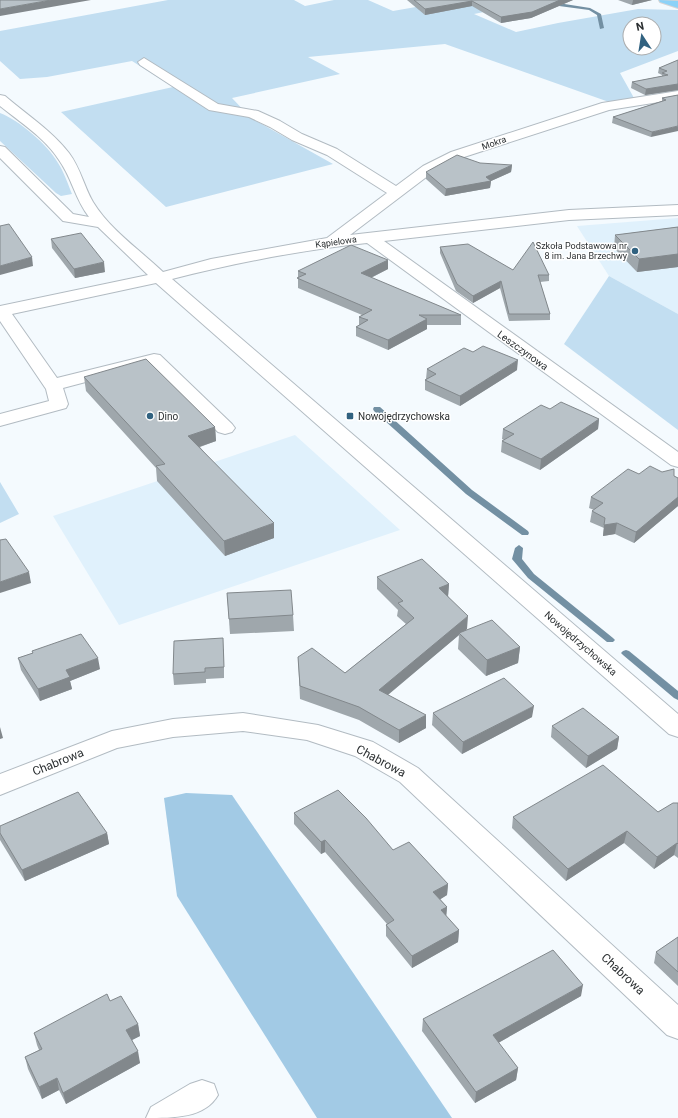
<svg xmlns="http://www.w3.org/2000/svg" width="678" height="1118" viewBox="0 0 678 1118" font-family="Roboto,sans-serif">
	<style>
		.built { fill: #e0f1fc }
		.green { fill: #c2def1; fill-rule: evenodd }
		.forest { fill: #a2cae5 }
		.lines { fill: none; stroke-linecap: round; stroke-linejoin: round }
		.stream { fill: #7390a3; fill-rule: evenodd }
		.minor-casing { stroke: #b2bbc2; stroke-width: 2 }
		.major-casing { stroke: #d5d5d6; stroke-width: 2 }
		.minor { fill: #fff; fill-rule: evenodd }
		.major { fill: #8cd2f8; fill-rule: evenodd }
		.wall { fill: #9fa7ac }
		.shaded-wall { fill: #82888c }
		.building { fill: #b9c2c8; stroke: #82888c }
		.poi-dot { fill: #316280; stroke: #fff; stroke-width: 1.5 }
		.labels { text-anchor: middle; stroke-width: 3; stroke-linejoin: round; paint-order: stroke }
		.far-street-label { font-size: 9px; fill: #2b2f31; stroke: #fff }
		.far-poi-label { font-size: 9px; fill: #2b2f31; stroke: #fff; text-anchor: end }
		.street-label { font-size: 10px; fill: #2b2f31; stroke: #fff }
		.poi-label { font-size: 10px; fill: #2b2f31; stroke: #fff; text-anchor: start }
		.near-street-label { font-size: 12px; fill: #2b2f31; stroke: #fff }
	</style>
	<rect width="100%" height="100%" fill="#f4fafe"/>
	<g class="built">
		<path d="M678,218V314L609,276L577,226Z"/>
		<path d="M295,435L400,530L119,625L53,516Z"/>
	</g>
	<g class="green">
		<path d="M168,0H294L305,6L334,0H368L393,11L456,0L519,5L474,14L516,32L558,23L638,9L678,10V51L620,73L634,98L609,102L445,44L308,57L340,74L232,98L251,118L333,164L166,207L61,112L173,87L132,61L47,77L20,79L0,61V31ZM630,24H654V48H630Z"/>
		<path d="M0,113C19,120 48,145 58,163C64,172 68,184 72,194L61,196L56,193L0,141Z"/>
		<path d="M609,276L678,314V430L564,344Z"/>
		<path d="M0,482L19,514L0,523Z"/>
	</g>
	<path class="forest" d="M186,793L232,795L452,1118H317L177,896L164,798Z"/>
	<g class="lines">
		<g class="stream">
			<path d="M539,0L590,8L601,14L604,28L600,29L597,15L589,10L544,4Z"/>
			<path d="M374,407H380L472,490L528,531L529,533L528,535H522L466,494L374,411L373,409Z"/>
			<path d="M519,545L523,548L522,559L534,574L613,638L615,640L613,642H607L528,578L512,559L515,548Z"/>
			<path d="M626,650L629,651L678,691V700L674,698L623,655L621,653L623,651Z"/>
		</g>
		<defs>
			<g id="minor">
				<path d="M144,58L218,104L258,111L280,121L302,134L337,149L396,186L423,166L451,152L602,103L678,91V99L609,110L461,158L433,172L350,235L569,210L678,205V215L569,220L384,241L678,452V467L671,465L367,243C301,250 235,263 172,279L678,714V737L669,734L156,283L12,314L57,378L154,354L160,355L232,424L235,428L232,432L225,434L218,432L150,365L63,388L68,404L66,408L0,426V414L49,401L46,389L0,321V306L148,275L98,227L63,221L0,158V146L5,147L73,214L89,217C75,199 72,178 59,160C45,138 20,122 0,106V95L5,96C26,114 52,131 69,153C81,169 84,187 93,202C110,230 140,250 163,272L211,259L327,238L387,193L327,155L292,140L270,127L249,117L209,110L140,65L138,62Z"/>
				<path d="M243,713L318,725L373,742L418,768L678,1005V1039L667,1035L400,782L355,756L307,740L243,731L173,737L117,748L0,795V774L112,731L173,719Z"/>
				<path d="M202,1080L214,1084L218,1095C205,1118 174,1118 146,1118L151,1107L190,1084Z"/>
			</g>
			<path id="major" d="M659,0L678,1V8L660,2Z"/>
		</defs>
		<use href="#minor" class="minor-casing"/>
		<use href="#major" class="major-casing"/>
		<use href="#minor" class="minor"/>
		<use href="#major" class="major"/>
	</g>
	<g class="wall">
		<path d="M407,0H573L531,18L501,23L472,6L425,15Z"/>
		<path d="M618,0H652L632,5Z"/>
		<path d="M678,60V90L645,95L631,88L632,82L662,76V75L658,73L659,68Z"/>
		<path d="M678,95L651,137L612,123L613,117L662,101V98Z"/>
		<path d="M512,165L511,172L491,181L490,188L445,196L426,179V172Z"/>
		<path d="M678,227V267L637,272L614,248L615,235Z"/>
		<path d="M51,239L105,272L75,278L52,248Z"/>
		<path d="M440,247L513,270L549,275V281L540,282L550,314V320L509,321L500,288L473,303L456,291L440,253Z"/>
		<path d="M388,260V269L371,278L461,315V325H427V329L388,350L356,336V327L359,325V317L362,315L298,288V271Z"/>
		<path d="M473,352L517,370L460,406L425,390V380L426,379L427,369Z"/>
		<path d="M84,377L215,427L216,441L200,447L274,538L225,556L157,481L156,468L86,391Z"/>
		<path d="M550,409L599,419L598,429L540,470L501,452L502,441L504,440L502,439L503,429Z"/>
		<path d="M639,474L674,476L678,478V506L634,543L615,534L603,536L604,528L590,522L592,511L594,510L589,508L591,497Z"/>
		<path d="M377,577L449,584L448,596L467,629L464,631L520,647L518,663L486,676L458,649L459,635L388,695L426,728L399,743L359,720L300,699L298,657L345,673L406,624L397,616L398,610L377,589Z"/>
		<path d="M227,593L293,615L294,631L230,634Z"/>
		<path d="M224,649V678L206,679V683L174,685L173,674Z"/>
		<path d="M32,651L100,669L70,681L72,689L40,701L21,670L18,658L33,653Z"/>
		<path d="M433,713L532,717L462,754L432,725Z"/>
		<path d="M552,726L619,737L617,749L586,768L551,737Z"/>
		<path d="M678,803V858L674,855L654,869L624,843L566,881L512,828L513,817L658,812Z"/>
		<path d="M294,813L393,850L448,884L447,895L440,899L447,907L446,916L459,930L458,942L412,968L386,936V925L387,924L325,852L321,854L294,824Z"/>
		<path d="M0,826L107,833L109,844L25,881L0,840Z"/>
		<path d="M678,937V986L654,963L656,952Z"/>
		<path d="M581,996L498,1043L518,1068L516,1080L475,1103L422,1031L423,1019Z"/>
		<path d="M110,1001L138,1024L140,1036L132,1040L140,1063L66,1104L59,1090L42,1099L28,1069L25,1057L39,1050L37,1045L34,1033Z"/>
	</g>
	<g class="shaded-wall">
		<path d="M51,0H91L0,16V9Z"/>
		<path d="M560,0H573L531,18L501,23V17Z"/>
		<path d="M633,0H652L632,5Z"/>
		<path d="M472,1V6L425,15V9Z"/>
		<path d="M678,84V90L645,95L646,89Z"/>
		<path d="M678,126V131L651,137L652,132Z"/>
		<path d="M512,165L511,172L491,181L490,188L445,196L446,189L486,177Z"/>
		<path d="M678,254V267L637,272L639,259Z"/>
		<path d="M32,257L33,266L0,275V266Z"/>
		<path d="M388,260V269L360,283L361,273Z"/>
		<path d="M104,262L105,272L75,278L74,269Z"/>
		<path d="M501,281L500,288L473,303V296Z"/>
		<path d="M427,319V329L388,350V340Z"/>
		<path d="M518,360L517,370L460,406V396Z"/>
		<path d="M599,419L598,429L540,470L541,459Z"/>
		<path d="M215,427L216,441L190,450L188,436Z"/>
		<path d="M678,497V506L634,543L636,532Z"/>
		<path d="M274,523V538L225,556L224,541Z"/>
		<path d="M617,523L615,534L603,536L604,525Z"/>
		<path d="M29,572L31,583L0,593V582Z"/>
		<path d="M449,584L448,597L439,588Z"/>
		<path d="M468,616L467,629L461,634L459,633V635L378,703L379,690Z"/>
		<path d="M520,647L518,663L486,676L487,660Z"/>
		<path d="M98,658L100,669L70,681L72,689L40,701L38,689L66,670Z"/>
		<path d="M534,706L532,717L462,754L463,742Z"/>
		<path d="M426,715V728L399,743V730Z"/>
		<path d="M0,727L3,738L0,739Z"/>
		<path d="M619,737L617,749L586,768L588,756Z"/>
		<path d="M627,831L624,843L566,881L568,869Z"/>
		<path d="M107,833L109,844L25,881L22,870Z"/>
		<path d="M325,840V852L321,854V842Z"/>
		<path d="M677,843L674,855L654,869L657,857Z"/>
		<path d="M448,884L447,895L433,904V892Z"/>
		<path d="M447,907L446,919L441,910Z"/>
		<path d="M459,930L458,942L412,968V956Z"/>
		<path d="M583,985L581,996L491,1047L493,1035Z"/>
		<path d="M138,1024L140,1036L128,1042L126,1030Z"/>
		<path d="M138,1051L140,1063L66,1104L63,1093Z"/>
		<path d="M518,1068L516,1080L475,1103L476,1092Z"/>
		<path d="M57,1078L59,1090L42,1099L39,1087Z"/>
	</g>
	<g class="building">
		<path d="M0,0H51L0,9Z"/>
		<path d="M414,0H560L532,12L501,17L472,1L425,9Z"/>
		<path d="M678,60V84L646,89L632,82L668,75L662,73L667,71L659,68Z"/>
		<path d="M678,95V126L652,132L613,117L666,100L662,98Z"/>
		<path d="M457,155L480,163L512,165L486,177L491,181L446,189L426,172Z"/>
		<path d="M9,224L32,257L0,266V226Z"/>
		<path d="M678,227V254L639,259L615,235Z"/>
		<path d="M81,233L104,262L74,269L51,239Z"/>
		<path d="M533,242L549,275H538L550,314H509L501,281L473,296L457,284L440,247L468,244L513,270Z"/>
		<path d="M351,245L388,260L361,273L461,315H419L427,319L388,340L356,327L368,320L359,317L372,310L297,278L306,274L298,271Z"/>
		<path d="M483,346L518,360L460,396L425,380L436,374L427,369L464,348L473,352Z"/>
		<path d="M146,359L215,427L188,436L274,523L224,541L156,466L165,464L84,377Z"/>
		<path d="M561,402L599,419L541,459L502,441L514,434L503,429L541,405L550,409Z"/>
		<path d="M650,466L662,472L674,469V476L678,478V497L636,532L617,523L604,525L605,518L592,511L603,503L591,497L628,469L639,474Z"/>
		<path d="M6,539L29,572L0,582V540Z"/>
		<path d="M422,559L449,584L439,588L468,616L379,690L426,715L399,730L359,707L300,686L298,657L312,648L345,673L414,618L398,603L403,601L377,577Z"/>
		<path d="M291,590L293,615L229,619L227,593Z"/>
		<path d="M492,620L520,647L487,660L459,633Z"/>
		<path d="M81,634L98,658L66,670L70,677L38,689L18,658L33,653L32,651Z"/>
		<path d="M223,638L224,667L205,668V672L173,674L174,641Z"/>
		<path d="M504,678L534,706L463,742L433,713Z"/>
		<path d="M583,708L619,737L588,756L552,726Z"/>
		<path d="M603,765L658,812L673,803H678V844L677,843L657,857L627,831L568,869L513,817Z"/>
		<path d="M338,790L366,818L393,850L409,842L448,884L433,892L447,907L441,910L459,930L412,956L386,925L394,920L325,840L321,842L294,813Z"/>
		<path d="M78,792L107,833L22,870L0,833V826Z"/>
		<path d="M678,937V972L656,952Z"/>
		<path d="M553,950L583,985L493,1035L518,1068L476,1092L423,1019Z"/>
		<path d="M107,994L110,1001L121,996L138,1024L126,1030L138,1051L63,1093L57,1078L39,1087L25,1057L42,1049L34,1033Z"/>
	</g>
	<g class="poi-dot">
		<circle cx="635" cy="251" r="4"/>
		<circle cx="150" cy="416" r="4"/>
		<rect x="346" y="412" width="8" height="8" rx="2"/>
	</g>
	<g class="labels">
		<g class="far-street-label">
			<text transform="translate(494 143) rotate(-19)" y="3">Mokra</text>
			<text transform="translate(336 242) rotate(-8)" y="3">Kąpielowa</text>
		</g>
		<g class="far-poi-label">
			<text x="627" y="249">Szkoła Podstawowa nr<tspan x="627" dy="10">8 im. Jana Brzechwy</tspan></text>
		</g>
		<g class="street-label">
			<text transform="translate(523 350) rotate(36)" y="4">Leszczynowa</text>
			<text transform="translate(581 643) rotate(41)" y="4">Nowojędrzychowska</text>
		</g>
		<g class="poi-label">
			<text x="158" y="420">Dino</text>
			<text x="358" y="420">Nowojędrzychowska</text>
		</g>
		<g class="near-street-label">
			<text transform="translate(381 761) rotate(28)" y="4">Chabrowa</text>
			<text transform="translate(58 762) rotate(-22)" y="4">Chabrowa</text>
			<text transform="translate(623 974) rotate(43)" y="4">Chabrowa</text>
		</g>
	</g>
	<g transform="translate(642 36) rotate(348)"><circle r="19" fill="#ffffff" stroke="#aaacad"/>
	<path d="M0-3L7 15L0 10L-7 15Z" fill="#316280"/>
	<text y="-6" font-size="11" font-weight="bold" text-anchor="middle" fill="#2b2f31">N</text>
	</g>
</svg>
